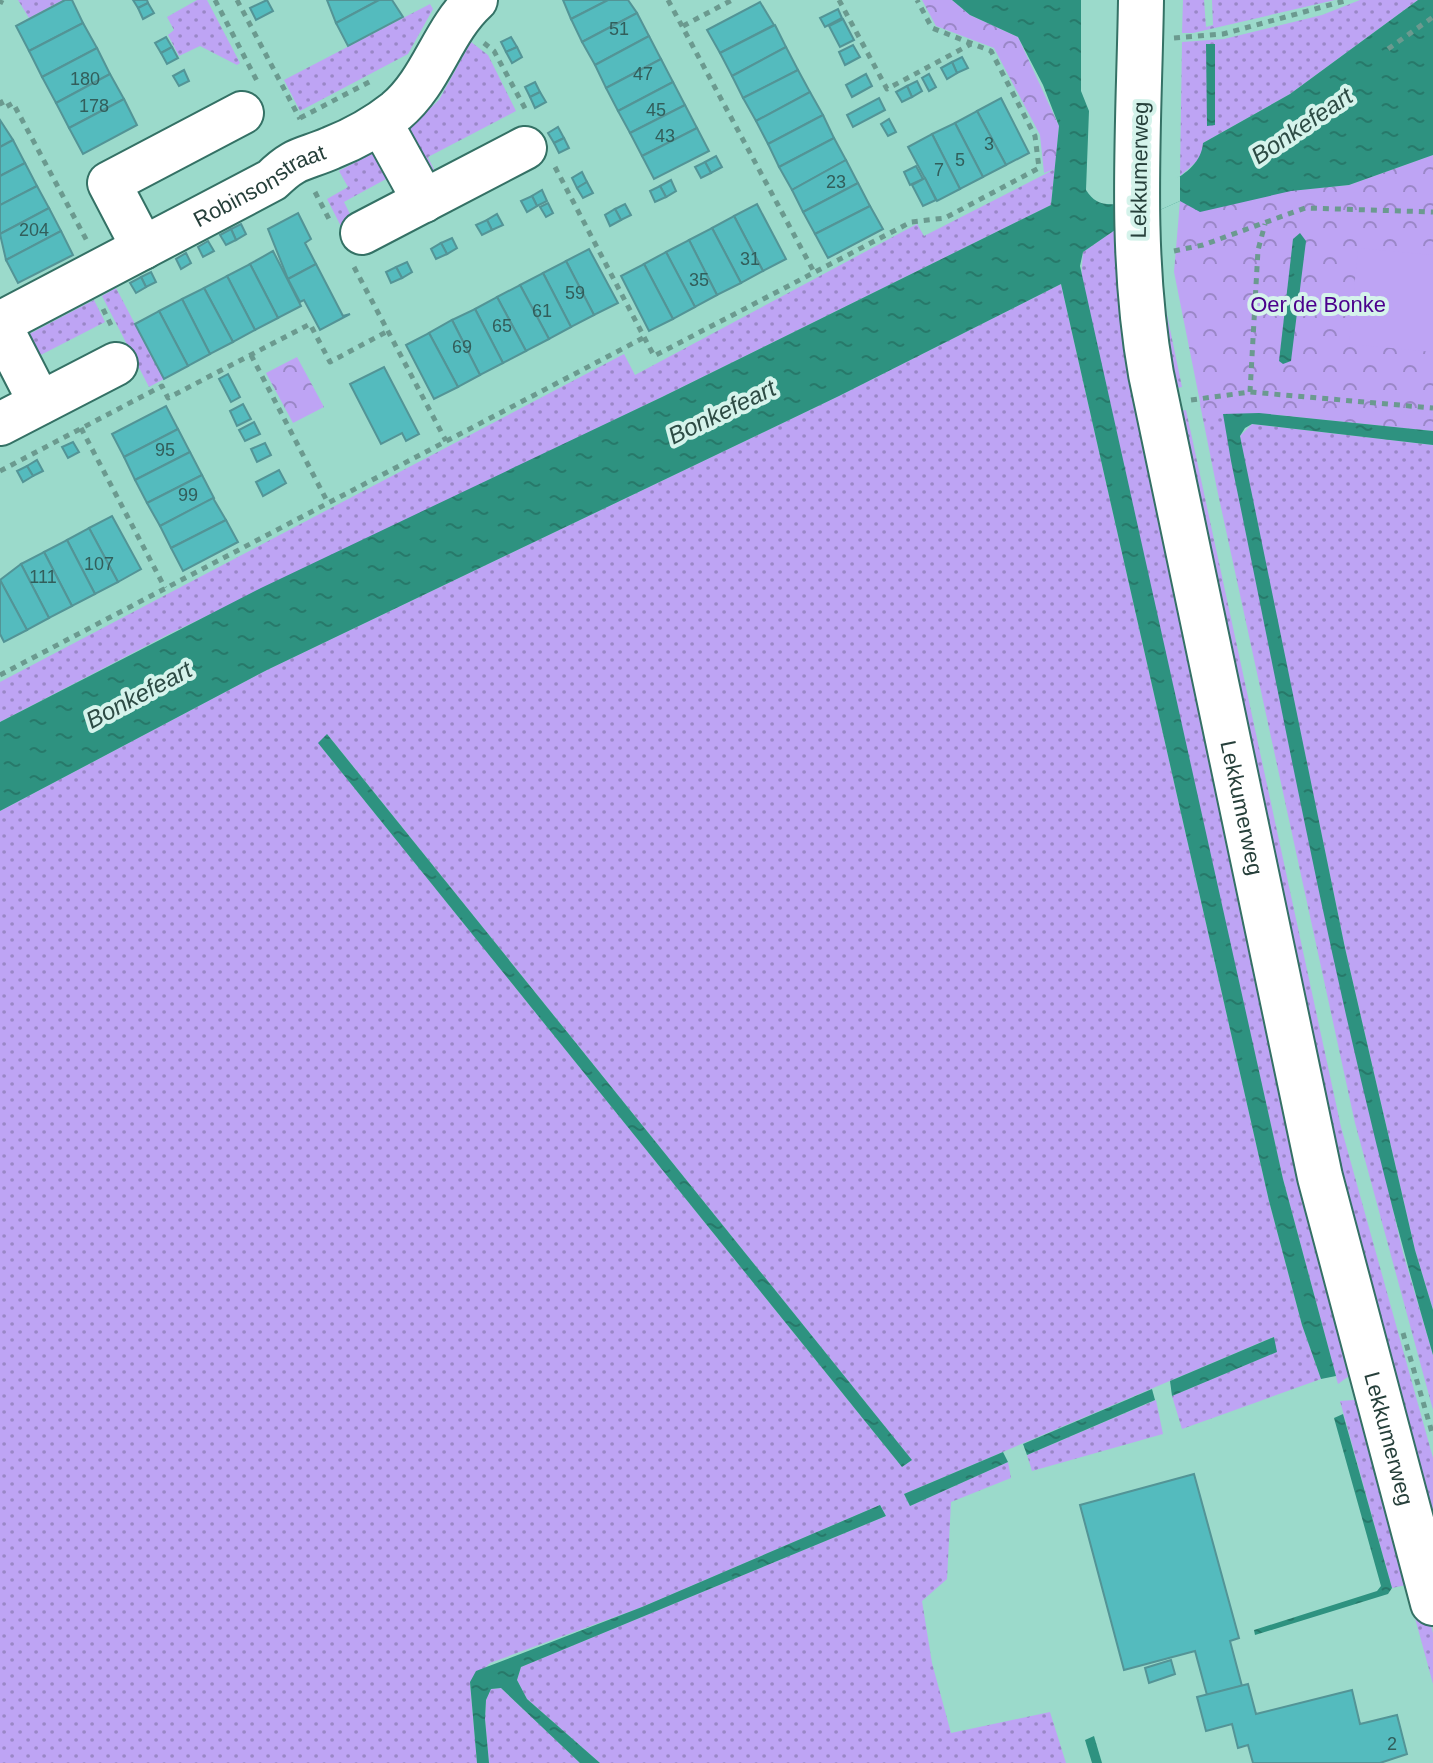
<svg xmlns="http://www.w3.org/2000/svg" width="1433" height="1763" viewBox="0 0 1433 1763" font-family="Helvetica,sans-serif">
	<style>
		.grass { fill: url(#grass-dots); fill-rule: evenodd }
		.forest { fill: url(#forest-crowns) }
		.pitch { fill: #bea4f4 }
		.water { fill: url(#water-ripples) }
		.pier { fill: #9bdacb }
		.building { fill: #54bbbe; stroke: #539496; stroke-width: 2 }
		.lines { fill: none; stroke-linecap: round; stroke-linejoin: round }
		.minor-casing { stroke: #347165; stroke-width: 46 }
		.major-casing { stroke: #347165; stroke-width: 48 }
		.path { stroke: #6b9a8f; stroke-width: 5; stroke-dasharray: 6 6; stroke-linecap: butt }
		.minor { stroke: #fff; stroke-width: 42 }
		.major { stroke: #fff; stroke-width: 44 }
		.labels { text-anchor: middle; stroke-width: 8; stroke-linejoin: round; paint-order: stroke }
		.number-label { font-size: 18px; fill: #325e5b }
		.street-label { font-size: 22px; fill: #263f3a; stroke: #d5f3eb }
		.park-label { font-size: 22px; fill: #4b008c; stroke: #d5f3eb }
		.water-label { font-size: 24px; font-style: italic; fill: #2d4b44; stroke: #d5f3eb }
	</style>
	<defs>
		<pattern id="grass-dots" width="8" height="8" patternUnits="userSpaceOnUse" patternTransform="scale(2)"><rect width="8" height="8" fill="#bea4f4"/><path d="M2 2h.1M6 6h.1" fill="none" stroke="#9a87c7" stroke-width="1.8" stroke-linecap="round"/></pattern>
		<pattern id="forest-crowns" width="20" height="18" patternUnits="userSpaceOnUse" patternTransform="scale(2)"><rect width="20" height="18" fill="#bea4f4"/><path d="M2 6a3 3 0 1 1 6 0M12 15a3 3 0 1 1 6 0" fill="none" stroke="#9a87c7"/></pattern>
		<pattern id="water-ripples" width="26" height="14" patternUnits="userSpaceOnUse" patternTransform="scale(2)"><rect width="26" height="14" fill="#2e9280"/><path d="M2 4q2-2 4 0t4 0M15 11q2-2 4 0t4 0" fill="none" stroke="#27796a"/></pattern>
	</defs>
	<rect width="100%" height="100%" fill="#9bdacb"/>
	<g class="grass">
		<path d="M18,0H63L29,18Z"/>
		<path d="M197,0H207L240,63L237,65L200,46L179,56L168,35L174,30L167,17Z"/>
		<path d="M1183,0H1204L1206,27L1213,25L1212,0H1335L1193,33H1182Z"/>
		<path d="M1360,0H1418L1290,94L1203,143L1202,157L1180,176L1182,42L1224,39L1322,15Z"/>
		<path d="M430,4L433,9L408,54L300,111L284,80Z"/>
		<path d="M471,42L488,55L516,111L428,157L437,176L429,180L401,136L439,100Z"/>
		<path d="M385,147L407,188L396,197L386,179L344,202L353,220L346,236L327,199L348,187L339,171Z"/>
		<path d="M1055,169L1051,205L662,397L169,634L0,722V682L624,354L635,375L917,224L924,236Z"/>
		<path d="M1115,230L1134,389L1356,1371L1338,1384L1283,1179L1081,281L1083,252Z"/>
		<path d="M1159,252L1165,305L1182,387L1172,389L1158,319Z"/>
		<path d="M1061,284L1269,1201L1302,1325L1321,1379L1182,1429L1172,1396L1276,1352L1273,1337L904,1494L910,1506L1008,1462L1011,1478L951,1502L947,1579L922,1601L932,1663L951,1733L1050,1712L1066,1763H600L527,1699L517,1680L521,1667L886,1516L880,1505L642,1607L490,1663L470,1683L477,1763H0V811L267,670L839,396ZM327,735H328L912,1460L902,1467L319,744Z"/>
		<path d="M116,288L164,379L149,387L102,296Z"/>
		<path d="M94,300L105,322L29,361L18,340Z"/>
		<path d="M1223,399L1433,431L1287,415L1224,414L1333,951L1403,1253L1433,1355V1410L1355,1123L1217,489L1200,404Z"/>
		<path d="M1186,410L1341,1127L1433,1458V1527L1342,1202L1175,412Z"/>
		<path d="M1252,424L1433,445V1310L1415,1250L1345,948L1244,460L1240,436Z"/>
		<path d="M1156,1400L1163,1434L1032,1471L1027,1455Z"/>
		<path d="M1354,1400L1364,1403L1374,1425L1433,1633V1684L1406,1585L1392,1588L1340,1401Z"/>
		<path d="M501,1688L580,1763H489L485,1719L486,1700L491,1689Z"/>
	</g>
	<g class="forest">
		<path d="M922,0H952L970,15L1018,37L1059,126L1055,169L1044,173L1040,135L994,48L936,26Z"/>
		<path d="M1433,155V431L1259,413L1203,417L1174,272L1180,201L1349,185Z"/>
		<path d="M297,357L324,407L293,423L266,373Z"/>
	</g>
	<path class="pitch" d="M1358,248L1433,255V352L1349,344Z"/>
	<g class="water">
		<path d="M952,0H1081V91L1089,111L1086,190C1094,202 1101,205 1116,204C1145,191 1200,180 1203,143L1290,94L1418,0H1433V155L1349,185L1291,191L1200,212L1180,201L1115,230L1083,252L1080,266L1283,1179L1336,1376L1321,1379L1302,1325L1269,1201L1061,284L839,396L267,670L0,811V722L261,588L662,397L1051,205L1059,126L1043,85L1018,37L970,15Z"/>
		<path d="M1206,44H1215V125L1207,126Z"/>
		<path d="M1300,233L1306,241L1291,361L1283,364L1279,361L1293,239Z"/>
		<path d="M1259,413L1433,431V445L1252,424L1245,428L1240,436L1345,948L1415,1250L1433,1310V1355C1347,1062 1293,760 1231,461L1223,414Z"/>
		<path d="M327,734L912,1460L902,1467L318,743Z"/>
		<path d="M1274,1337L1277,1352L1172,1396L1170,1381Z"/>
		<path d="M1152,1389L1155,1400L1027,1455L1023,1444Z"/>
		<path d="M1343,1414L1392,1588L1388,1594L1255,1635L1254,1630L1377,1591L1381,1586L1334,1418Z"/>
		<path d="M1003,1452L1008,1462L910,1506L904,1494Z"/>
		<path d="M880,1505L886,1516L521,1667L517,1680L527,1699L600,1763H580L501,1688L491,1689L486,1700L485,1719L489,1763H477L470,1682L476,1671L642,1607Z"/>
		<path d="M1094,1736L1102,1763H1092L1085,1740Z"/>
	</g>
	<path class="pier" d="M1180,176V201L1115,230L1116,204Z"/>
	<g class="building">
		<path d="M65,0H72L83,23L29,51L16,26Z"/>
		<path d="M133,0H147L148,3L138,8Z"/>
		<path d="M267,0L273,11L256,20L250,8Z"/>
		<path d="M327,0H379L336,23Z"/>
		<path d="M379,0H392L403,17L348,46L336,23Z"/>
		<path d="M563,0H608L571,19Z"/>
		<path d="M608,0H628L637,13L582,42L571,19Z"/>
		<path d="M760,2L774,25L720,53L707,30Z"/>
		<path d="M148,3L154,13L143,19L138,8Z"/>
		<path d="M838,9L842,18L825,27L820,18Z"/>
		<path d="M637,13L649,36L595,65L582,42Z"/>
		<path d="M843,19L854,40L840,47L829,26Z"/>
		<path d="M83,23L97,48L42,77L29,51Z"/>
		<path d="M775,25L786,47L732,76L720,53Z"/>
		<path d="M649,36L661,59L606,88L595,65Z"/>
		<path d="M166,37L172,47L161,53L155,43Z"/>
		<path d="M511,37L517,47L506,52L501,42Z"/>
		<path d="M853,45L860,57L845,65L839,52Z"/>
		<path d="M172,47L178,58L167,64L161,53Z"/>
		<path d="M517,47L522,57L512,63L506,52Z"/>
		<path d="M786,47L798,70L743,98L732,76Z"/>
		<path d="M97,48L110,74L56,103L42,77Z"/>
		<path d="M962,57L968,68L957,73L952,62Z"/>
		<path d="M661,59L673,82L618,111L606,88Z"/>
		<path d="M952,62L957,73L947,79L941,68Z"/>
		<path d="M184,70L189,81L179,86L173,76Z"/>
		<path d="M798,70L810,92L756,121L743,98Z"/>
		<path d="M110,74L124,99L69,128L56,103Z"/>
		<path d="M866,74L872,86L852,97L846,85Z"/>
		<path d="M929,74L936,87L929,91L922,78Z"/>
		<path d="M917,81L922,91L912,97L907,86Z"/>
		<path d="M535,82L540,92L530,97L525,87Z"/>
		<path d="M673,82L685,105L630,133L618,111Z"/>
		<path d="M907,86L912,97L902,102L896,92Z"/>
		<path d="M540,92L546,102L535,108L530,97Z"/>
		<path d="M810,92L823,115L768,144L756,121Z"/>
		<path d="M879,98L885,110L853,127L847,115Z"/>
		<path d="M1001,98L1029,153L1006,165L977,111Z"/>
		<path d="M124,99L137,125L83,154L69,128Z"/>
		<path d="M685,105L697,128L642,156L630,133Z"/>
		<path d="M977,111L1006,165L983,177L955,123Z"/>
		<path d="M823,115L834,138L779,167L768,144Z"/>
		<path d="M889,119L896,132L888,136L881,124Z"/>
		<path d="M0,120L13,140L0,147Z"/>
		<path d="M955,123L983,177L960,189L932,134Z"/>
		<path d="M558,127L564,138L554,143L548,133Z"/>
		<path d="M697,128L709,151L654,179L642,156Z"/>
		<path d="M932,134L960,189L937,201L908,147Z"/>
		<path d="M564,138L569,148L559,153L554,143Z"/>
		<path d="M834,138L846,160L792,190L779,167Z"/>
		<path d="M13,140L25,163L0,176V147Z"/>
		<path d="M716,156L722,167L711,173L705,162Z"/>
		<path d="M846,160L858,183L803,212L792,190Z"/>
		<path d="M705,162L711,173L701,178L695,167Z"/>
		<path d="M25,163L37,186L0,205V176Z"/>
		<path d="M916,166L923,179L910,185L904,172Z"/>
		<path d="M582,172L587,182L577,188L572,178Z"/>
		<path d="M925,178L936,200L923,206L912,185Z"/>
		<path d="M671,180L676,191L666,197L660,186Z"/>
		<path d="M587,182L593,193L583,198L577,188Z"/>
		<path d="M858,183L870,206L815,234L803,212Z"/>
		<path d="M37,186L49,208L0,234V205Z"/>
		<path d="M660,186L666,197L655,202L650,191Z"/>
		<path d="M542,190L547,201L537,206L532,196Z"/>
		<path d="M532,196L537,206L527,212L521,201Z"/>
		<path d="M548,203L553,213L546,217L540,207Z"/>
		<path d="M625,204L631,215L621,220L615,209Z"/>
		<path d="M757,204L786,259L763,271L734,216Z"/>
		<path d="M870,206L883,229L828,258L815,234Z"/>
		<path d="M49,208L61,231L6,260L0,234Z"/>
		<path d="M615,209L621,220L610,226L605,215Z"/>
		<path d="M298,213L311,239L305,243L316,264L288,279L268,229Z"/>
		<path d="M497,214L503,225L492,230L487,220Z"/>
		<path d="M734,216L763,271L741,283L712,228Z"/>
		<path d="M487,220L492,230L482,235L476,225Z"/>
		<path d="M241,224L246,234L236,240L231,229Z"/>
		<path d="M712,228L741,283L717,295L689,240Z"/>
		<path d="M231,229L236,240L226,245L220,235Z"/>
		<path d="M61,231L73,255L18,283L6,260Z"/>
		<path d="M452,238L457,248L447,254L441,243Z"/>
		<path d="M689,240L717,295L695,307L666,252Z"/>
		<path d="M208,241L214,251L203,257L198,247Z"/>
		<path d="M441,243L447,254L436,259L431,249Z"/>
		<path d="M589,249L618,303L594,315L566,261Z"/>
		<path d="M273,251L301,306L278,318L250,264Z"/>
		<path d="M666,252L695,307L673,319L644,264Z"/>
		<path d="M186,253L191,263L181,269L176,259Z"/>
		<path d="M566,261L594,315L571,327L543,273Z"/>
		<path d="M407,262L412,272L402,278L396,267Z"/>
		<path d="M250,264L278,318L255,330L227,276Z"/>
		<path d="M316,264L343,316L350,314L320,330L304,300L300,302L288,279Z"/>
		<path d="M644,264L673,319L649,331L621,276Z"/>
		<path d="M396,267L402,278L391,283L386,272Z"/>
		<path d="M151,272L156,282L146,287L141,277Z"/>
		<path d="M543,273L571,327L549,339L520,285Z"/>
		<path d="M227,276L255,330L233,342L204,288Z"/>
		<path d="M141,277L146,287L136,293L130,283Z"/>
		<path d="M520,285L549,339L526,351L497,297Z"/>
		<path d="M204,288L233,342L210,354L182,299Z"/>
		<path d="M497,297L526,351L503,363L475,309Z"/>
		<path d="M182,299L210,354L188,366L159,311Z"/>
		<path d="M475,309L503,363L480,375L452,320Z"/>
		<path d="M159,311L188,366L164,379L135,324Z"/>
		<path d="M452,320L480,375L458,387L429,333Z"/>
		<path d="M429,333L458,387L434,399L406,345Z"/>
		<path d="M384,367L419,434L406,441L402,433L381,444L350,384Z"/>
		<path d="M228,374L240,397L231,402L219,379Z"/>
		<path d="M243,404L251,419L237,426L230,411Z"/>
		<path d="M166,406L178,429L124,457L112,434Z"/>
		<path d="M254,422L260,434L245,441L239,430Z"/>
		<path d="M178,429L190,452L135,480L124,457Z"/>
		<path d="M73,442L79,452L68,458L62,447Z"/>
		<path d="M265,443L271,455L257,462L251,449Z"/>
		<path d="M190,452L202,475L147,503L135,480Z"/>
		<path d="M37,460L43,471L33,476L27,466Z"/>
		<path d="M27,466L33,476L23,482L17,471Z"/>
		<path d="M279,470L286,483L263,496L256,482Z"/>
		<path d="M202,475L214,498L160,526L147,503Z"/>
		<path d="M213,498L226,520L171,548L160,526Z"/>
		<path d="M112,516L141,569L118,582L89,528Z"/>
		<path d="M226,520L238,542L183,571L171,548Z"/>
		<path d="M89,528L118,582L95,594L67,540Z"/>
		<path d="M67,540L95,594L72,606L44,552Z"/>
		<path d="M44,552L72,606L49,618L21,564Z"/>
		<path d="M21,564L49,618L27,630L0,580Z"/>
		<path d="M0,580L27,630L4,642L0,634Z"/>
		<path d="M1194,1474L1239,1638L1230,1641L1242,1686L1207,1695L1195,1651L1124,1670L1080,1505Z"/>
		<path d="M1171,1660L1175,1674L1149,1683L1145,1668Z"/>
		<path d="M1248,1684L1256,1714L1352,1690L1360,1724L1397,1715L1407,1754L1380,1763H1253L1248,1745L1238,1748L1232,1724L1206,1731L1197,1697Z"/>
	</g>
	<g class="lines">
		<defs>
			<g id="minor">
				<path d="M381,123L424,201"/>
				<path d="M362,233L525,148"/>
				<path d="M143,248L109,183L242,113"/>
				<path id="s1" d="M0,323L272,180C296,156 304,160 331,148C354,139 377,126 396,111C432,81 442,31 476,0"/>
				<path d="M0,325L40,403"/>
				<path d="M0,424L116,364"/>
			</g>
			<g id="major">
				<path id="s2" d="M1141,0C1139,125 1129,251 1151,374L1320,1177L1433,1603"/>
			</g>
		</defs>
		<use href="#minor" class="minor-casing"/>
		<use href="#major" class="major-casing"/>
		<g class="path">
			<path d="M215,0L257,81"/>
			<path d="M237,0L300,119"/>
			<path d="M668,0L814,272"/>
			<path d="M839,0L887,89L971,44"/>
			<path d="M0,4L2,0"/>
			<path d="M683,26L732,0"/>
			<path d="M1174,38L1223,34L1348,0"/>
			<path d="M484,43L494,51L527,112"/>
			<path d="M1388,49L1433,17"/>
			<path d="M0,100L4,108L13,103L87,241"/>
			<path d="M300,118L373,80"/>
			<path d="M555,167L654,356L911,222L945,218L1039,168L1035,136L991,51L932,28L917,0"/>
			<path d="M315,192L329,219"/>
			<path d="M1174,251L1203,245L1305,208L1433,212"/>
			<path d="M354,267L446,441"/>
			<path d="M103,309L113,329"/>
			<path d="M251,355L328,503"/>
			<path d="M1250,392L1258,250L1265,224"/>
			<path d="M1191,400L1250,392L1433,408"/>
			<path d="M81,428L165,588"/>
			<path d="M0,471L162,386L168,398L310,324L330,362L388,331"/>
			<path d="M0,675L645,337"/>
			<path d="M1403,1333L1433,1436"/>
		</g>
		<use href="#minor" class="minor"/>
		<use href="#major" class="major"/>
	</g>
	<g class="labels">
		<g class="number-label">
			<text x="619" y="35">51</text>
			<text x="643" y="80">47</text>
			<text x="85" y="85">180</text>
			<text x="94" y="112">178</text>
			<text x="656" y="116">45</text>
			<text x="665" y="142">43</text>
			<text x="989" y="150">3</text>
			<text x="960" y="166">5</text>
			<text x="939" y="176">7</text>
			<text x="836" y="188">23</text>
			<text x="34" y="236">204</text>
			<text x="750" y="265">31</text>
			<text x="699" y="286">35</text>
			<text x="575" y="299">59</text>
			<text x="542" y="317">61</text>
			<text x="502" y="332">65</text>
			<text x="462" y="353">69</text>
			<text x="165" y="456">95</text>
			<text x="188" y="501">99</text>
			<text x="99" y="570">107</text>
			<text x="43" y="583">111</text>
			<text x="1392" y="1750">2</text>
		</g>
		<g class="street-label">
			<text transform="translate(1139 170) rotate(-89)" y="8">Lekkumerweg</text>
			<text dy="8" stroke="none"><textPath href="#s1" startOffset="294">Robinsonstraat</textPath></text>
			<text dy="8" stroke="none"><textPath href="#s2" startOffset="818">Lekkumerweg</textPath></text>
			<text dy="8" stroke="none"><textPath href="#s2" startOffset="1466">Lekkumerweg</textPath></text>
		</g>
		<g class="park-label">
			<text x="1318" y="312">Oer de Bonke</text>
		</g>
		<g class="water-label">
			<text transform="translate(1302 126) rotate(-34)" y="8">Bonkefeart</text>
			<text transform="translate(722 412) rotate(-26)" y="8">Bonkefeart</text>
			<text transform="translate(139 695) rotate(-28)" y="8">Bonkefeart</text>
		</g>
	</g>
</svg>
